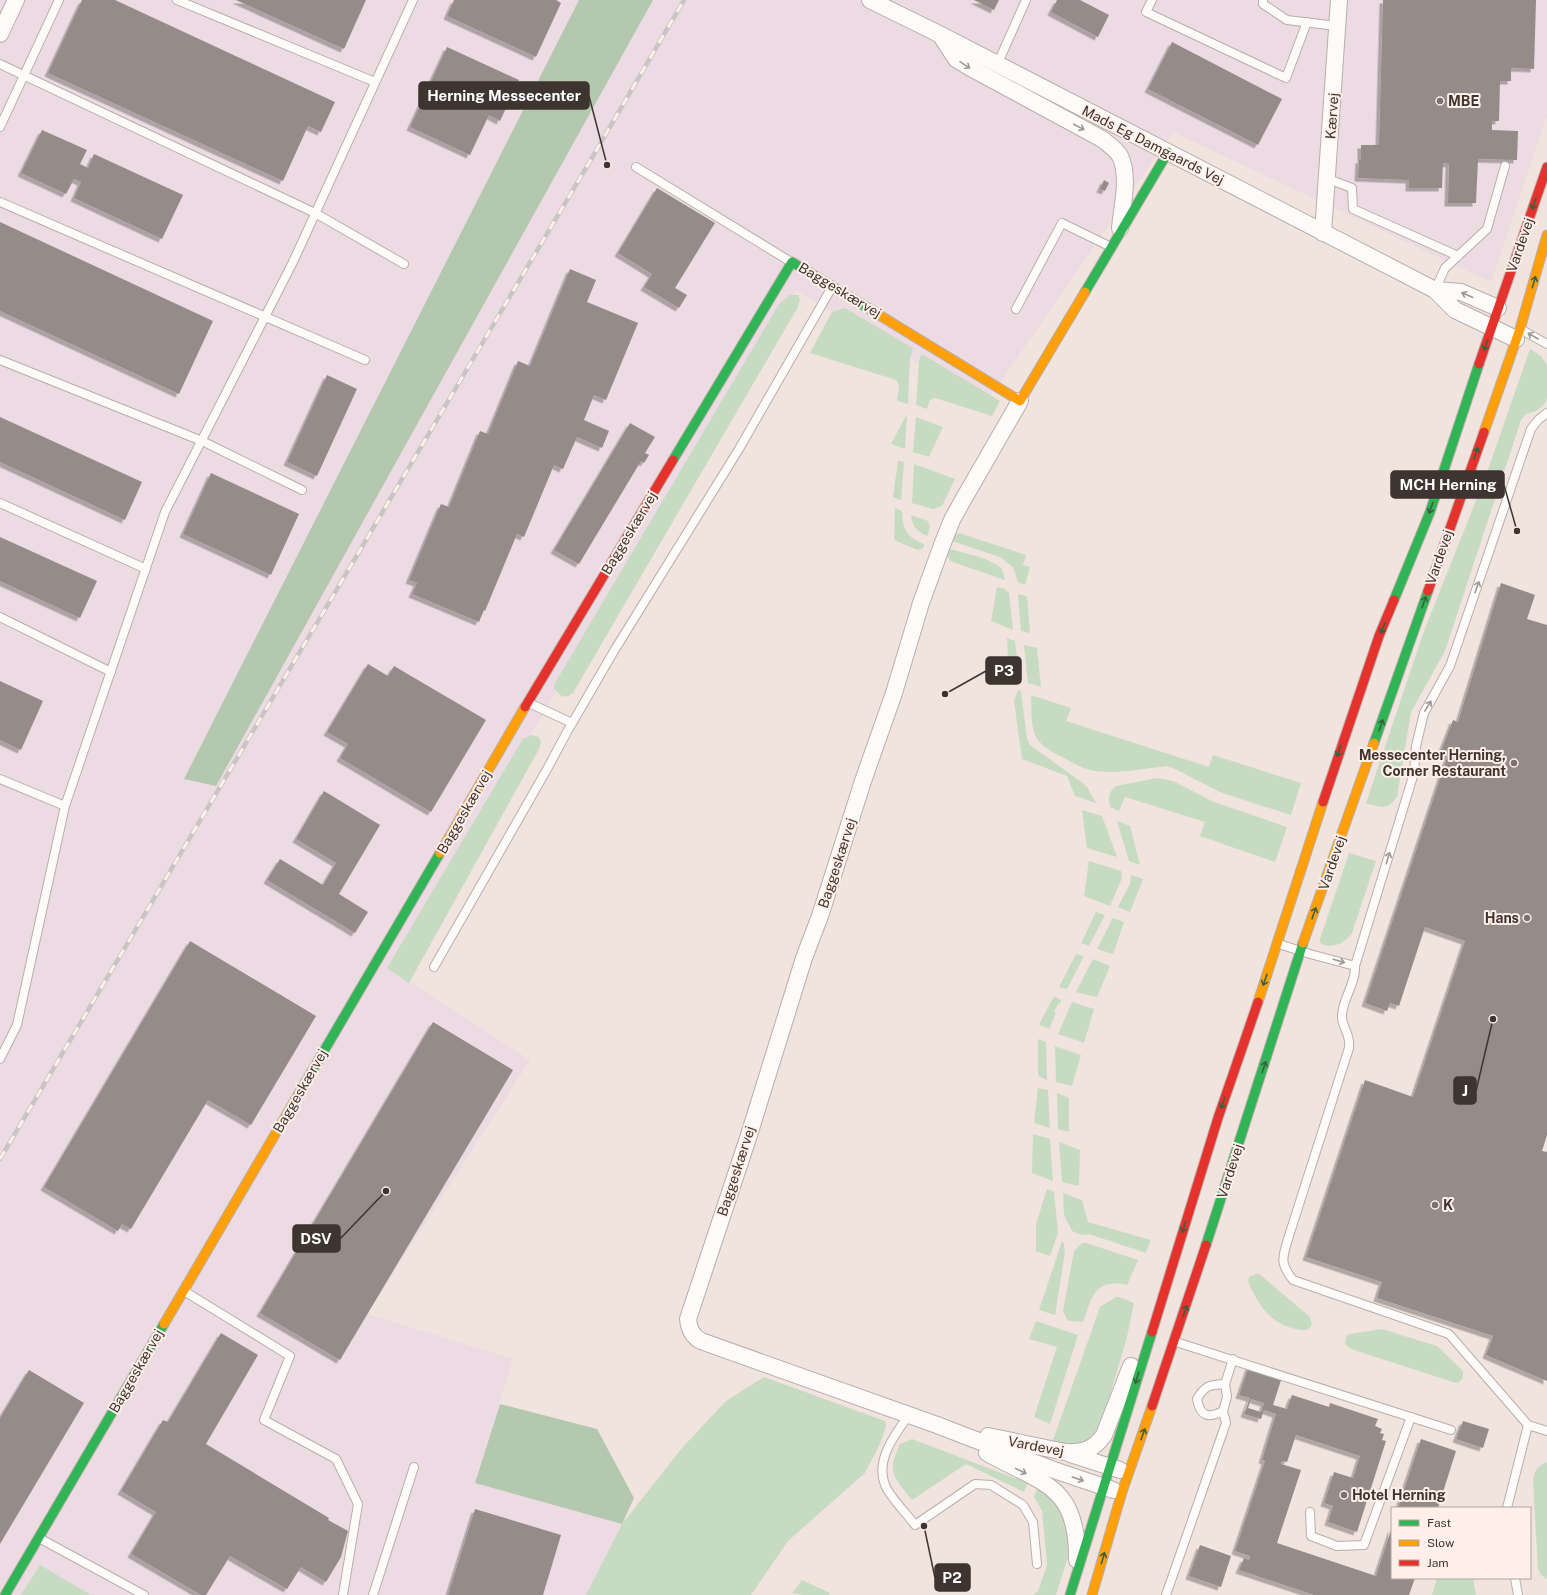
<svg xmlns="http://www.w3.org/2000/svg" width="1547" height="1595" viewBox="0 0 1547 1595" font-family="'Public Sans',sans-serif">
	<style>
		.industrial { fill: #ecdbe2 }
		.green { fill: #c7dbc3 }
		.forest { fill: #b4c8af }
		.building { fill: #958b88; fill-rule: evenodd; filter: url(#shadow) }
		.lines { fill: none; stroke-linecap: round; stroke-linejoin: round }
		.lane-casing { stroke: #b9aeaa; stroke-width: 10 }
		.street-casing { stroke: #b9aeaa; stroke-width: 18 }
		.fast-casing { stroke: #b9aeaa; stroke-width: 11 }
		.slow-casing { stroke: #b9aeaa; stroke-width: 11 }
		.jam-casing { stroke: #b9aeaa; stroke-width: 11 }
		.lane { stroke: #fdfbfa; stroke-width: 8 }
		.street { stroke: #fdfbfa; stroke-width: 16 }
		.fast { stroke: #30b455; stroke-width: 9 }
		.slow { stroke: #ff9f0a; stroke-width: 9 }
		.jam { stroke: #e5322d; stroke-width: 9 }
		.rail-casing { stroke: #c9c5c4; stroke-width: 4.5 }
		.rail { stroke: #ffefe9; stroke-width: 3; stroke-dasharray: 9; stroke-linecap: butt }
		.oneway { stroke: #9e9895 }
		.oneway2 { stroke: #39613d }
		.poi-dot { fill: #7d716d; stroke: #ffefe9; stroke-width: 1.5 }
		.labels { text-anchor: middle; stroke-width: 4; stroke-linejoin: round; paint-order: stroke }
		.poi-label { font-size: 14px; font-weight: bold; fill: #3e3430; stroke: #ffefe9; text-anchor: start }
		.street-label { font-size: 14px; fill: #3e3430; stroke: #ffefe9 }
		.leader { fill: none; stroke: #3e3430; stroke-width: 1.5 }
		.callout-dot { fill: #3e3430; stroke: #ffefe9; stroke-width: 1.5 }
		.callout { fill: #3e3430; stroke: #3e3430; stroke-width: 1.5 }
		.callout-label { font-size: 15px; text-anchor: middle; font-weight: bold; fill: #fff }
	</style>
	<defs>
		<filter id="shadow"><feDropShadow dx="-3.5" dy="3.5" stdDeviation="0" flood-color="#0004"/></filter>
	</defs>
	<rect width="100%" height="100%" fill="#f1e3de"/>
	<path class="industrial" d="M0,0H1547V116L1491,282L1173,132L986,403L797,291L390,969L530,1060L367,1314L513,1359L475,1483L622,1524L586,1595H0Z"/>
	<g class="green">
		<path d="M790,295H798L800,299L798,307L573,693C564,700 560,696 554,688L555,683L779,304Z"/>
		<path d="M845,308L913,348L910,358L908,404L897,401L899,385L896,380L810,353L832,312Z"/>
		<path d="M1530,349L1541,356L1547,365V399L1543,406L1536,411L1526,414L1521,420L1445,651L1411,712L1397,797C1387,811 1380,807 1366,803L1424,631L1485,478Z"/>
		<path d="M922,354L1000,401L992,416L935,398L930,400L927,409L916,405L919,360Z"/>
		<path d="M907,414L905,449L891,444Z"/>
		<path d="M916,417L943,427L929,457L913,452Z"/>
		<path d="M898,461L904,462L901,500L893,497Z"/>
		<path d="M914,464L955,479L942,506L933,509L912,503Z"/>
		<path d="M895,508L902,511C903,530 906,536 924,544L923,548L918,550L894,540Z"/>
		<path d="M911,515L928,521L930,527L927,536C917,531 912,527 911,515Z"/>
		<path d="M959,533L1026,555L1023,565L1030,567L1025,585L1018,582L1013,567L1000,557L952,541L954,535Z"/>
		<path d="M950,549C963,553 991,558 1001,568C1003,572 1004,576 1005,580L950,561L947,555Z"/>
		<path d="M997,587L1005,589L1009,593L1013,630L991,621Z"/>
		<path d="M1018,594L1027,596L1030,633L1021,631Z"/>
		<path d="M1007,638L1015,641L1019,677L1016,679L1009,677Z"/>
		<path d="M1024,645L1037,648L1041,687L1028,683Z"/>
		<path d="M1018,690L1021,691L1027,739L1030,745L1080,781L1087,787L1096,803L1075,796L1067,776L1022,759L1014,701Z"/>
		<path d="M1031,695L1071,708L1066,721L1209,767L1213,755L1301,783L1291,815L1222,793L1173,768L1167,766C1142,769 1115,775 1090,770C1080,768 1069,760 1060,756C1051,751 1041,746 1036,737C1030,725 1032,708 1031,695Z"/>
		<path d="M532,735L539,737L541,742L539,749L409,983L387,968L518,747L523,739Z"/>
		<path d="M1157,778L1173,781L1214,802L1287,827L1275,862L1200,836L1205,822L1125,797L1119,811L1110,807C1108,798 1109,791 1116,786Z"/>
		<path d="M1082,810L1102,816L1117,857L1087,848Z"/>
		<path d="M1117,821L1130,826L1140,865L1129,861Z"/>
		<path d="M1349,853L1376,861L1352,933C1345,943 1332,950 1320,943V939Z"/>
		<path d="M1089,861L1121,871L1122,878L1110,906L1084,896Z"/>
		<path d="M1131,875L1143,879L1130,912L1118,907L1130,884Z"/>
		<path d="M1096,912L1105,915L1089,946L1081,943Z"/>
		<path d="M1113,918L1124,922L1113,954L1097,949Z"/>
		<path d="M1076,954L1084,956L1067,989L1059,987Z"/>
		<path d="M1093,959L1110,966L1097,997L1076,992Z"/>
		<path d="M1054,996L1061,1000L1060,1004H1058L1054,1012L1056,1013L1049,1029L1039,1025Z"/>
		<path d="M1072,1002L1094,1009L1084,1043L1058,1034Z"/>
		<path d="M1038,1039L1046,1042L1047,1080L1038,1076Z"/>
		<path d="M1055,1046L1081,1055L1072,1086L1056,1082Z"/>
		<path d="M1038,1088L1048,1090L1050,1128L1034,1123Z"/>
		<path d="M1057,1093L1069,1098V1132L1058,1129Z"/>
		<path d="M1033,1134L1050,1139L1053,1181L1032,1173Z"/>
		<path d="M1059,1142L1080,1150L1079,1186L1062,1182Z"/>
		<path d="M1047,1189L1054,1192L1058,1233L1050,1256L1036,1251V1224Z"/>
		<path d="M1063,1193L1082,1200L1088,1222L1151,1240L1146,1253L1089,1234L1082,1235L1072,1231L1064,1215Z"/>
		<path d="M1062,1241L1064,1244L1065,1252L1055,1315L1039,1310Z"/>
		<path d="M1082,1243H1086L1138,1260L1127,1285C1095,1278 1092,1297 1083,1322L1069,1321L1067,1319L1063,1311L1074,1251Z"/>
		<path d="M1258,1273L1310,1317L1312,1324L1310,1328C1305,1331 1300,1330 1295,1329C1275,1324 1263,1312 1254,1294C1251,1288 1247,1283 1249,1277Z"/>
		<path d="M1116,1297H1119L1134,1303L1127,1337L1101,1426C1087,1448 1075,1446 1052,1443L1100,1307Z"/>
		<path d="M1036,1321L1078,1335L1050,1424L1034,1417L1057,1347L1029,1339Z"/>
		<path d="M1382,1329L1437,1346L1463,1371V1378L1458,1383L1453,1382L1351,1349L1346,1345L1345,1343L1347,1335L1350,1334Z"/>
		<path d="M764,1377L885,1421L886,1427L880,1444L865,1473L788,1541L751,1595H586L622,1524L682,1448L726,1401Z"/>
		<path d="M912,1439L1028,1483L1024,1492L966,1464L912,1500C894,1476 886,1474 900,1444Z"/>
		<path d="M1547,1462V1579L1541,1575L1538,1569L1533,1481C1534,1471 1538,1465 1547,1462Z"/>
		<path d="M1038,1486L1049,1492L1067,1517L1071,1547L1056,1595H1033L1038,1591L1047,1565L1042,1511L1034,1497Z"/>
		<path d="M40,1565L91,1595H21Z"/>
		<path d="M1437,1578H1473L1476,1595H1432Z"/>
		<path d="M802,1580L830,1593L829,1595H802L792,1593Z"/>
	</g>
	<g class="forest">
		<path d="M579,0H653L216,786L184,779Z"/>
		<path d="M500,1404L597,1429L634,1498L622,1524L475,1483Z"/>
	</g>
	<g class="building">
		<path d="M82,0H115L335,102L321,132L308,126L283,181L48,73Z"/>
		<path d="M236,0H366L344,49Z"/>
		<path d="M454,0H556L561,3L536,57L447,16Z"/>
		<path d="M974,0H999L994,10Z"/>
		<path d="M1057,0H1080L1109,15L1098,37L1051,12Z"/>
		<path d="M1383,0H1536L1534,69L1511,68V81H1500L1499,121H1492V130L1518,131L1517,160L1478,159L1476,203H1448L1449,164L1443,163L1442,188H1409V180L1358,178L1359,160H1361V145H1379Z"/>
		<path d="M1172,42L1282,99L1258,145L1148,89Z"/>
		<path d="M447,47L519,80L500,121L489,115L470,155L410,127Z"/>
		<path d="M42,130L87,150L80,164L88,168L94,154L183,195L162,239L74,198L81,182L74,179L66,194L21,173Z"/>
		<path d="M1104,180L1109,183L1105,191L1100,189Z"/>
		<path d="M657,188L715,223L675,288L687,295L679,308L644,287L652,274L618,253Z"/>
		<path d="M0,222L213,321L179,394L0,311Z"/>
		<path d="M570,269L596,280L587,302L638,323L606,400L594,395L584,420L609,431L602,448L577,437L563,469L554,465L524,537L517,534L485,611L484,610L479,622L412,594L417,583L409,580L441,504L449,507L480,431L488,434L518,361L530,366Z"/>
		<path d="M327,375L357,389L317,476L287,462Z"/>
		<path d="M0,417L142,482L125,520L0,462Z"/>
		<path d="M630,423L655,437L645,453L649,455L644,463L641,461L579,564L554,550Z"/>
		<path d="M211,473L299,514L271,575L183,534Z"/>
		<path d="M0,537L97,581L80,618L0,581Z"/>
		<path d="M1501,583L1535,595L1527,619L1547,625V1135L1542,1151L1547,1152V1381L1486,1355L1493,1336L1377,1298L1382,1282L1306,1257L1365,1080L1413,1097L1465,941L1425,927L1399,1006L1390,1003L1387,1011L1365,1003L1448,755L1441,751L1453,720L1458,722Z"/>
		<path d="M368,664L388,676L394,666L486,720L431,812L340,758L348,744L327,732Z"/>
		<path d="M0,681L43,701L21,750L0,740Z"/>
		<path d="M324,791L380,825L339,894L368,912L355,933L267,880L280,859L323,885L336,863L296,839Z"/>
		<path d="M190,941L316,1016L251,1125L208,1100L131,1229L122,1224L118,1231L44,1187Z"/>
		<path d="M433,1022L513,1070L340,1360L260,1313Z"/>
		<path d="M221,1333L258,1355L206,1444L329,1518L328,1520L348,1531L341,1557L326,1582L301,1567L287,1589L230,1556L206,1595H201L131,1554L156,1512L121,1491L163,1420L168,1422Z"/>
		<path d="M1249,1366L1282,1377L1273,1405L1287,1409L1292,1395L1329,1407L1330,1403L1378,1419L1375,1426L1382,1429L1380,1433L1384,1434L1382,1440L1386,1441L1357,1532L1328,1522L1333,1506L1324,1503L1334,1472L1353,1478L1360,1456L1296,1435L1287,1462L1282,1461L1281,1464L1301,1470L1277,1543L1376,1576L1392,1527V1578H1415L1409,1595H1314L1239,1570L1244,1558L1249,1560L1250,1556L1235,1551L1265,1461L1262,1460L1276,1414L1264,1410L1261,1419L1244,1414L1250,1398L1239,1395ZM1251,1399L1264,1403L1261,1412L1248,1408Z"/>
		<path d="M29,1370L84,1403L0,1544V1418Z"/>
		<path d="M1463,1421L1489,1429L1483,1448L1456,1439Z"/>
		<path d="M1421,1439L1456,1451L1438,1508H1398Z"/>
		<path d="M475,1509L561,1535L543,1595H448Z"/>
		<path d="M1200,1545L1231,1556L1221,1587L1189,1576Z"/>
	</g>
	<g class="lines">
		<defs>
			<g id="lane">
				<path d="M177,0L375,82"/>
				<path d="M1152,0L1146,12L1286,78L1307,22"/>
				<path d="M1263,0V4L1287,20L1337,26"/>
				<path d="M0,64L315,213L404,264"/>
				<path d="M997,65L1026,0"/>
				<path d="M0,127L59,0"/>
				<path d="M636,167L791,262"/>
				<path d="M1328,179L1352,188L1353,209L1458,256"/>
				<path d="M0,202L365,360"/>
				<path d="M1435,290L1445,268L1487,229L1505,166"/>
				<path d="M1016,309L1062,223L1111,247"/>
				<path d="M1522,330L1547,344"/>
				<path d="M0,360L202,441L302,490"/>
				<path d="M0,503L146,569"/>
				<path d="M0,617L111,672"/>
				<path d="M529,703L572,723"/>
				<path d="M0,779L65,806"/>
				<path d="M1279,944L1310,954L1355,966L1414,773L1416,746L1424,713L1450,666L1531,429L1538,420L1547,413"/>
				<path d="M1355,966C1356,983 1343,998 1342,1015C1341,1027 1351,1033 1349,1048L1288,1239C1282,1258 1280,1264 1293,1280L1449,1334L1528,1425L1507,1508"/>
				<path d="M434,967L546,771L567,732L614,651L739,449L832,287"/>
				<path d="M0,1059L17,1025L65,806L165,512L293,262L413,0"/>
				<path d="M184,1291L290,1356L264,1420L336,1459L358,1504L343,1595"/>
				<path d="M1176,1342L1451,1430"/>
				<path d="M1223,1411C1208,1419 1200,1416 1197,1399C1205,1385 1210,1385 1225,1384"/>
				<path d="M909,1415C895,1434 875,1460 885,1485C889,1496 907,1514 915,1525L975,1484L991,1485L1023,1505L1033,1522L1037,1564"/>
				<path d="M1528,1425L1547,1431"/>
				<path d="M1310,1512L1311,1536L1337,1546L1364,1545L1411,1417"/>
				<path d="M39,1538L144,1595"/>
				<path d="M1515,1578L1518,1595"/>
				<path d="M373,1595L414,1467"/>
				<path d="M1166,1595L1226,1423L1223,1411L1227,1397L1225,1384L1233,1359"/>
			</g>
			<g id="street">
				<path d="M870,0L941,35L1435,290L1455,310L1516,339"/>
				<path d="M0,34L16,0"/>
				<path d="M941,36L956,59L969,67L1102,139C1108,144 1116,149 1120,156C1130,177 1122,206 1120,228"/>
				<path d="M1323,233L1339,0"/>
				<path d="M1435,290L1461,292L1498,308"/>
				<path d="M1020,401L963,500L952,520L942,545L921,603L894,693L863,781L820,916L804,958L749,1135L688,1319C689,1329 692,1336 701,1341L937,1425L1051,1469L1113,1490"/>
				<path d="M988,1436L1065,1452C1082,1453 1094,1450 1104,1435L1131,1366"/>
				<path d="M987,1453C1043,1484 1078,1485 1077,1560"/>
				<path d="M1070,1454L1120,1470"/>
			</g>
			<g id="fast">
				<path d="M1085,292L1168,152"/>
				<path d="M673,460L792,262L871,310"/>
				<path d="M1394,600L1430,512L1479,364"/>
				<path d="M1374,743L1428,591"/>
				<path d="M304,1085L440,853"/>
				<path d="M1206,1245L1303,943"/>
				<path d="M5,1595L164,1324"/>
				<path d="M1070,1595L1152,1332"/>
			</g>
			<g id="slow">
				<path d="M871,310L1020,401L1085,292"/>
				<path d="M1484,432L1520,329L1547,235"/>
				<path d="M440,853L525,707"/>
				<path d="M1303,943L1374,743"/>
				<path d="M1258,1002L1323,802"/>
				<path d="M164,1324L304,1085"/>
				<path d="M1092,1595L1122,1492L1152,1406"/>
			</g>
			<g id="jam">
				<path d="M1479,364L1547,167"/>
				<path d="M1428,591L1484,432"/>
				<path d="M525,707L673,460"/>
				<path d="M1323,802L1379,636L1394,600"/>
				<path d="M1152,1332L1218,1118L1258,1002"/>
				<path d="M1152,1406L1206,1245"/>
			</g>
		</defs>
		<use href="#lane" class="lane-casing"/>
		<use href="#street" class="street-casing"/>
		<use href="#fast" class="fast-casing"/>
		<use href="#slow" class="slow-casing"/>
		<use href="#jam" class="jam-casing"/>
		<use href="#lane" class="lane"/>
		<use href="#street" class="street"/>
		<use href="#fast" class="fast"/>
		<use href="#slow" class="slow"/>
		<use href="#jam" class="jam"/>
		<defs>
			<path id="rail" d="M0,1159L593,156L684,0"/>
		</defs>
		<use href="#rail" class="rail-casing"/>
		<use href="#rail" class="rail"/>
	</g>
	<defs><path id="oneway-shaft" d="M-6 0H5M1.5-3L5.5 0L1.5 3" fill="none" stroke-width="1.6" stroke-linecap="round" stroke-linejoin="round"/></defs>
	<g class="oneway">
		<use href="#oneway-shaft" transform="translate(965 65) rotate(34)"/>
		<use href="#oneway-shaft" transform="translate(1079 127) rotate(28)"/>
		<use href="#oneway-shaft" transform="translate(1467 295) rotate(-157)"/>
		<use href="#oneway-shaft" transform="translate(1533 336) rotate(-150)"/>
		<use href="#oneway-shaft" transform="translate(1477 587) rotate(-71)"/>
		<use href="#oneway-shaft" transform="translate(1428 706) rotate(-58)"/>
		<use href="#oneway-shaft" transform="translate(1388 858) rotate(-73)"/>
		<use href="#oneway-shaft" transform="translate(1339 961) rotate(16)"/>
		<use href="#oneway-shaft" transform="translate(1021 1471) rotate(26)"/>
		<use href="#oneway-shaft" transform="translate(1078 1479) rotate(19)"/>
	</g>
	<g class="oneway2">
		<use href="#oneway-shaft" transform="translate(1534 204) rotate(109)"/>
		<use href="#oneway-shaft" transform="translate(1534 282) rotate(-74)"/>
		<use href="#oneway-shaft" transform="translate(1486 345) rotate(109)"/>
		<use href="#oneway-shaft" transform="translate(1476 453) rotate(-71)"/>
		<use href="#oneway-shaft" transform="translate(1431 508) rotate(109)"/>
		<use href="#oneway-shaft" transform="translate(1424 602) rotate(-71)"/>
		<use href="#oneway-shaft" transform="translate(1383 628) rotate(112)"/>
		<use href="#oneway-shaft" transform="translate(1381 725) rotate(-71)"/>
		<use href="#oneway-shaft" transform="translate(1339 751) rotate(108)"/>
		<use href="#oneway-shaft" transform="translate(1314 913) rotate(-71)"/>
		<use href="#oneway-shaft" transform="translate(1265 980) rotate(109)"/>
		<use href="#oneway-shaft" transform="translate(1264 1067) rotate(-72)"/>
		<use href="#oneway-shaft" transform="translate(1223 1103) rotate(109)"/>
		<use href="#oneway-shaft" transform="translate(1184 1227) rotate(107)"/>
		<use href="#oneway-shaft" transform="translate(1185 1311) rotate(-72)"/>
		<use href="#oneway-shaft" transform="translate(1137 1378) rotate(107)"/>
		<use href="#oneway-shaft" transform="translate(1143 1434) rotate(-71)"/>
		<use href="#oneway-shaft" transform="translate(1103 1558) rotate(-74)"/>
	</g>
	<g class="poi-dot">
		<circle cx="1440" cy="101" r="4"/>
		<circle cx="1514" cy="763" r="4"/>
		<circle cx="1527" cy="918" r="4"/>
		<circle cx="1435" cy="1205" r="4"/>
		<circle cx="1344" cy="1495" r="4"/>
	</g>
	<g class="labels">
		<g class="poi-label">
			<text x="1448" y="106">MBE</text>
			<text x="1506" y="760" text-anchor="end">Messecenter Herning,<tspan x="1506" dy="16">Corner Restaurant</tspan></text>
			<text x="1519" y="923" text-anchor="end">Hans</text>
			<text x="1443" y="1210">K</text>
			<text x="1352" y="1500">Hotel Herning</text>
		</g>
		<g class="street-label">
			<text transform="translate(1332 116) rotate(-86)" y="5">Kærvej</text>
			<text transform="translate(1153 145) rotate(27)" y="5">Mads Eg Damgaards Vej</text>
			<text transform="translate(1520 245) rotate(-71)" y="5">Vardevej</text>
			<text transform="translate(840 290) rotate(31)" y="5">Baggeskærvej</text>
			<text transform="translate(629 533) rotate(-59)" y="5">Baggeskærvej</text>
			<text transform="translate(1439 557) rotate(-71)" y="5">Vardevej</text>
			<text transform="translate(464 812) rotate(-60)" y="5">Baggeskærvej</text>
			<text transform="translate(837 863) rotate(-72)" y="5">Baggeskærvej</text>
			<text transform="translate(1332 863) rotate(-71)" y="5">Vardevej</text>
			<text transform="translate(300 1091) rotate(-60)" y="5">Baggeskærvej</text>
			<text transform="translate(736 1171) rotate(-72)" y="5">Baggeskærvej</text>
			<text transform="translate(1230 1171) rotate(-72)" y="5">Vardevej</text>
			<text transform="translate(136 1371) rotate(-60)" y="5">Baggeskærvej</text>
			<text transform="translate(1036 1446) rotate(11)" y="5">Vardevej</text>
		</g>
	</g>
	<path class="leader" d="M607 165L589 96M1517 531L1504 485M945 694L986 671M1493 1019L1476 1091M386 1191L340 1239M924 1526L935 1578"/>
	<g class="callout-dot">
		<circle cx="607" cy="165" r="4"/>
		<circle cx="1517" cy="531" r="4"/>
		<circle cx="945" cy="694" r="4"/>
		<circle cx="1493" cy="1019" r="4"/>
		<circle cx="386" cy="1191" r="4"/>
		<circle cx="924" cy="1526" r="4"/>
	</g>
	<g class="callout">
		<rect x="419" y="82" width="170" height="27" rx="4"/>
		<rect x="1391" y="471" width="113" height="27" rx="4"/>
		<rect x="986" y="657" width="35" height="27" rx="4"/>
		<rect x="1454" y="1077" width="22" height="27" rx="4"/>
		<rect x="293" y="1225" width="47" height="27" rx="4"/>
		<rect x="935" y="1564" width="35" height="27" rx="4"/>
	</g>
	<g class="callout-label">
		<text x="504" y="101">Herning Messecenter</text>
		<text x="1448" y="490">MCH Herning</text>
		<text x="1004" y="676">P3</text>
		<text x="1465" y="1096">J</text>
		<text x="316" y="1244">DSV</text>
		<text x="952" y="1583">P2</text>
	</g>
	<rect x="1391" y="1507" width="140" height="72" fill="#ffefe9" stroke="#b2a49f"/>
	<rect x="1399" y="1520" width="20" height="6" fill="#30b455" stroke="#b2a49f"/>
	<text x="1427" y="1527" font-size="12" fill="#3e3430">Fast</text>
	<rect x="1399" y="1540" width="20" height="6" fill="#ff9f0a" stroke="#b2a49f"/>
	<text x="1427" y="1547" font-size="12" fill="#3e3430">Slow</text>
	<rect x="1399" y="1560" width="20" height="6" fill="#e5322d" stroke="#b2a49f"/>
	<text x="1427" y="1567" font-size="12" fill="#3e3430">Jam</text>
</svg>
